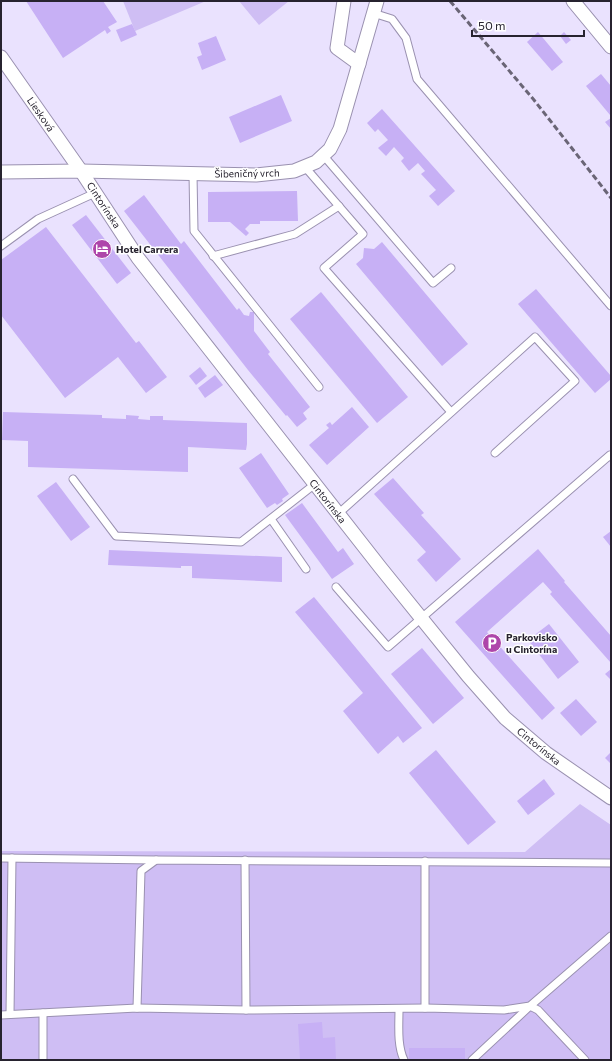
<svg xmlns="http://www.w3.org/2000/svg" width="612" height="1061" viewBox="0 0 612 1061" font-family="Commissioner,sans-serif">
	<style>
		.green { fill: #cfbef4 }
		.building { fill: #c7b0f5 }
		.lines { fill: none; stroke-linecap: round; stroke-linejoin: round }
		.service-casing { stroke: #9a91b0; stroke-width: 9 }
		.minor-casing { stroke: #9a91b0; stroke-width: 15 }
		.service { stroke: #fff; stroke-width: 7 }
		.minor { stroke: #fff; stroke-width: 13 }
		.rail { stroke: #6a6576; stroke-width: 3; stroke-dasharray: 6 3; stroke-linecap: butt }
		.labels { text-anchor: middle; stroke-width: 3; stroke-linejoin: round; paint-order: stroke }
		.street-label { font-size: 10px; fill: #27232f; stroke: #fff }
		.poi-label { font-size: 10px; font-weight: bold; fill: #27232f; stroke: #fff; text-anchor: start }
	</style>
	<rect width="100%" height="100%" fill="#eae2fe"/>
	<g class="green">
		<path d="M123,1H206L135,31Z"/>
		<path d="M239,1H289L259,25Z"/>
		<path d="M580,804L611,825V1060H1V851L525,852Z"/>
	</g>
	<g class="building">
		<path d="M26,1H103L117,22L108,27L111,31L107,34L105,30L63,58Z"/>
		<path d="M132,24L137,35L121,42L116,30Z"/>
		<path d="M538,32L563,62L552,71L527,42Z"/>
		<path d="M564,32L571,40L566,44L560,36Z"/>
		<path d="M216,36L226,60L202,70L197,57L202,55L198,43Z"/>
		<path d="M601,74L611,86L610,115L586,86Z"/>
		<path d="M281,95L292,121L240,143L229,117Z"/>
		<path d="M382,109L455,191L438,206L429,196L436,190L421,174L425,171L418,163L409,171L401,161L404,158L394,147L386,156L378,148L388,140L378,129L375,132L367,123Z"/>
		<path d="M611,118V129L605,122Z"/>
		<path d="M297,191L298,221H260V224H250L245,229L249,233L246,236L230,222H208V192Z"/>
		<path d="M144,195L181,244L184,241L237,310L239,308L244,315L249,316L250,312H254V331L270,352L268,354L310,407L303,413L307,419L297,427L287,415L286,416L248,370L124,211Z"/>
		<path d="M86,215L131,273L117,284L72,225Z"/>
		<path d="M46,227L136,343L139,341L167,377L146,393L118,357L65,398L1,315V260Z"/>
		<path d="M382,242L468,344L442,366L356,264L363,258L364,248L374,249Z"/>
		<path d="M536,289L611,376V379L595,393L518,304Z"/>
		<path d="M321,292L408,397L377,423L290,319Z"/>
		<path d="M200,367L207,376L196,385L189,376Z"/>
		<path d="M215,375L223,385L205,398L198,388Z"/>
		<path d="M352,407L369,427L327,465L309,445L329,428L326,425L330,422L332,425Z"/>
		<path d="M3,412L102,415V418L126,419V415L139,416L138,419L150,420V416H163V420L247,423V444L246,450L188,447V472L28,467V441L2,440Z"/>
		<path d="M261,453L289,494L282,499L283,501L277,505L275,503L267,508L239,468Z"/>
		<path d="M393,478L424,513L421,515L461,559L436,582L417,560L426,552L374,494Z"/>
		<path d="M56,482L90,527L71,541L37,496Z"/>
		<path d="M302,503L338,552L343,548L354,564L332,579L285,515Z"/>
		<path d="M611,531V547L603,537Z"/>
		<path d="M538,549L565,581L564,582L611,636V663L550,594L552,592L543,582L487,632L555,708L542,720L455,622Z"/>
		<path d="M109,550L282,557V582L192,578V566H181V568L108,565Z"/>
		<path d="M314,597L422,728L403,743L398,736L378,754L343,711L363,693L295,612Z"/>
		<path d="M549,624L579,662L558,679L528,640Z"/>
		<path d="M422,648L464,698L433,724L391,674Z"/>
		<path d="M611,669V680L605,674Z"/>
		<path d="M576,699L597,722L581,736L560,713Z"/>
		<path d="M436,750L496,822L468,845L409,773Z"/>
		<path d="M611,752V764L605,758Z"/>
		<path d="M544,779L555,794L528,815L517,801Z"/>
		<path d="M322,1022L323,1038L335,1037L336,1060H300L298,1024Z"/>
		<path d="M409,1048H453V1057V1048H465V1060L409,1059Z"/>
	</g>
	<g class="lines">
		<defs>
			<g id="service">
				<path d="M373,13L392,19L406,38L417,79L611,306"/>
				<path d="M323,155L433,283L451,268"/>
				<path d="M305,167L363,234L324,268L451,412"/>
				<path d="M193,174L194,231L319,387"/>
				<path d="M1,246L38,219L95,193"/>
				<path d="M213,256L295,234L339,206"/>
				<path d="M73,479L116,536L241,542L315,484"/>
				<path d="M338,514L535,337L575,381L495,453"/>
				<path d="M271,519L306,569"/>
				<path d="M336,587L388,647L610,455L611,457"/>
				<path d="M1,858L156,860"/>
				<path d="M245,860L246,1010"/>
				<path d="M137,1008L141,871L156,860L611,863"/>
				<path d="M425,1008V861"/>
				<path d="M399,1009C399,1026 397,1045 404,1060"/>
				<path d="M43,1013V1060"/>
				<path d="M10,1014L12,858"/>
				<path d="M1,1015L137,1008L246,1010L425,1008L504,1010L530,1006L611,936"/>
				<path d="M472,1060L530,1006L538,1010L585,1060"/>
			</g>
			<g id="minor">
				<path d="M344,1L337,48L359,64"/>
				<path d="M573,1L611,47"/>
				<path d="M1,57L81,171L138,258L380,567L468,676L505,718L546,753L611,798"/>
				<path d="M1,172L81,171L256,175L294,171L316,162L330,149L340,129L377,1"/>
			</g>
		</defs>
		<use href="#service" class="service-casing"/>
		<use href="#minor" class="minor-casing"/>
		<use href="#service" class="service"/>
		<use href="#minor" class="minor"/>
		<path class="rail" d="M450,1L534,100L611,198"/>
	</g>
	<defs>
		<symbol id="hotel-disc" viewBox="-11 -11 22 22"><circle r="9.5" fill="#ae46aa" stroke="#fff"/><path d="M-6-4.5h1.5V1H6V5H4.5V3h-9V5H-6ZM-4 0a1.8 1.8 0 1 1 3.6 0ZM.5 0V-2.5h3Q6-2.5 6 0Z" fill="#fff"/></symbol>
		<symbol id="parking-disc" viewBox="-11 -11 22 22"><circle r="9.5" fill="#ae46aa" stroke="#fff"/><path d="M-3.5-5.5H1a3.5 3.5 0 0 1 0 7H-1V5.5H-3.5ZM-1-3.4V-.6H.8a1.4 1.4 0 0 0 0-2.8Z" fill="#fff"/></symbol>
	</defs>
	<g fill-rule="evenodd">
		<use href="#hotel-disc" x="91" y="238" width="22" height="22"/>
		<use href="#parking-disc" x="481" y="632" width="22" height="22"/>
	</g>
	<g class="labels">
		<g class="street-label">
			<text transform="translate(41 114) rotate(55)" y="4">Liesková</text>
			<text transform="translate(247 173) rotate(-1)" y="4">Šibeničný vrch</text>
			<text transform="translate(104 205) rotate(57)" y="4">Cintorínska</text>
			<text transform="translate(328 501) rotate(52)" y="4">Cintorínska</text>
			<text transform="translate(539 746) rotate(39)" y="4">Cintorínska</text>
		</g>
		<g class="poi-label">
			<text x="116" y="253">Hotel Carrera</text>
			<text x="506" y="641">Parkovisko<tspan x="506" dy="12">u Cintorína</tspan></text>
		</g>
	</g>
	<rect width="612" height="1061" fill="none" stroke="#27232f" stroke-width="4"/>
	<path d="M472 30v6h112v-6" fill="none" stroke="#27232f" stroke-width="2"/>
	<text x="478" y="30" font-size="12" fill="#27232f" stroke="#ffffff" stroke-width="3" paint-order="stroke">50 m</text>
</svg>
